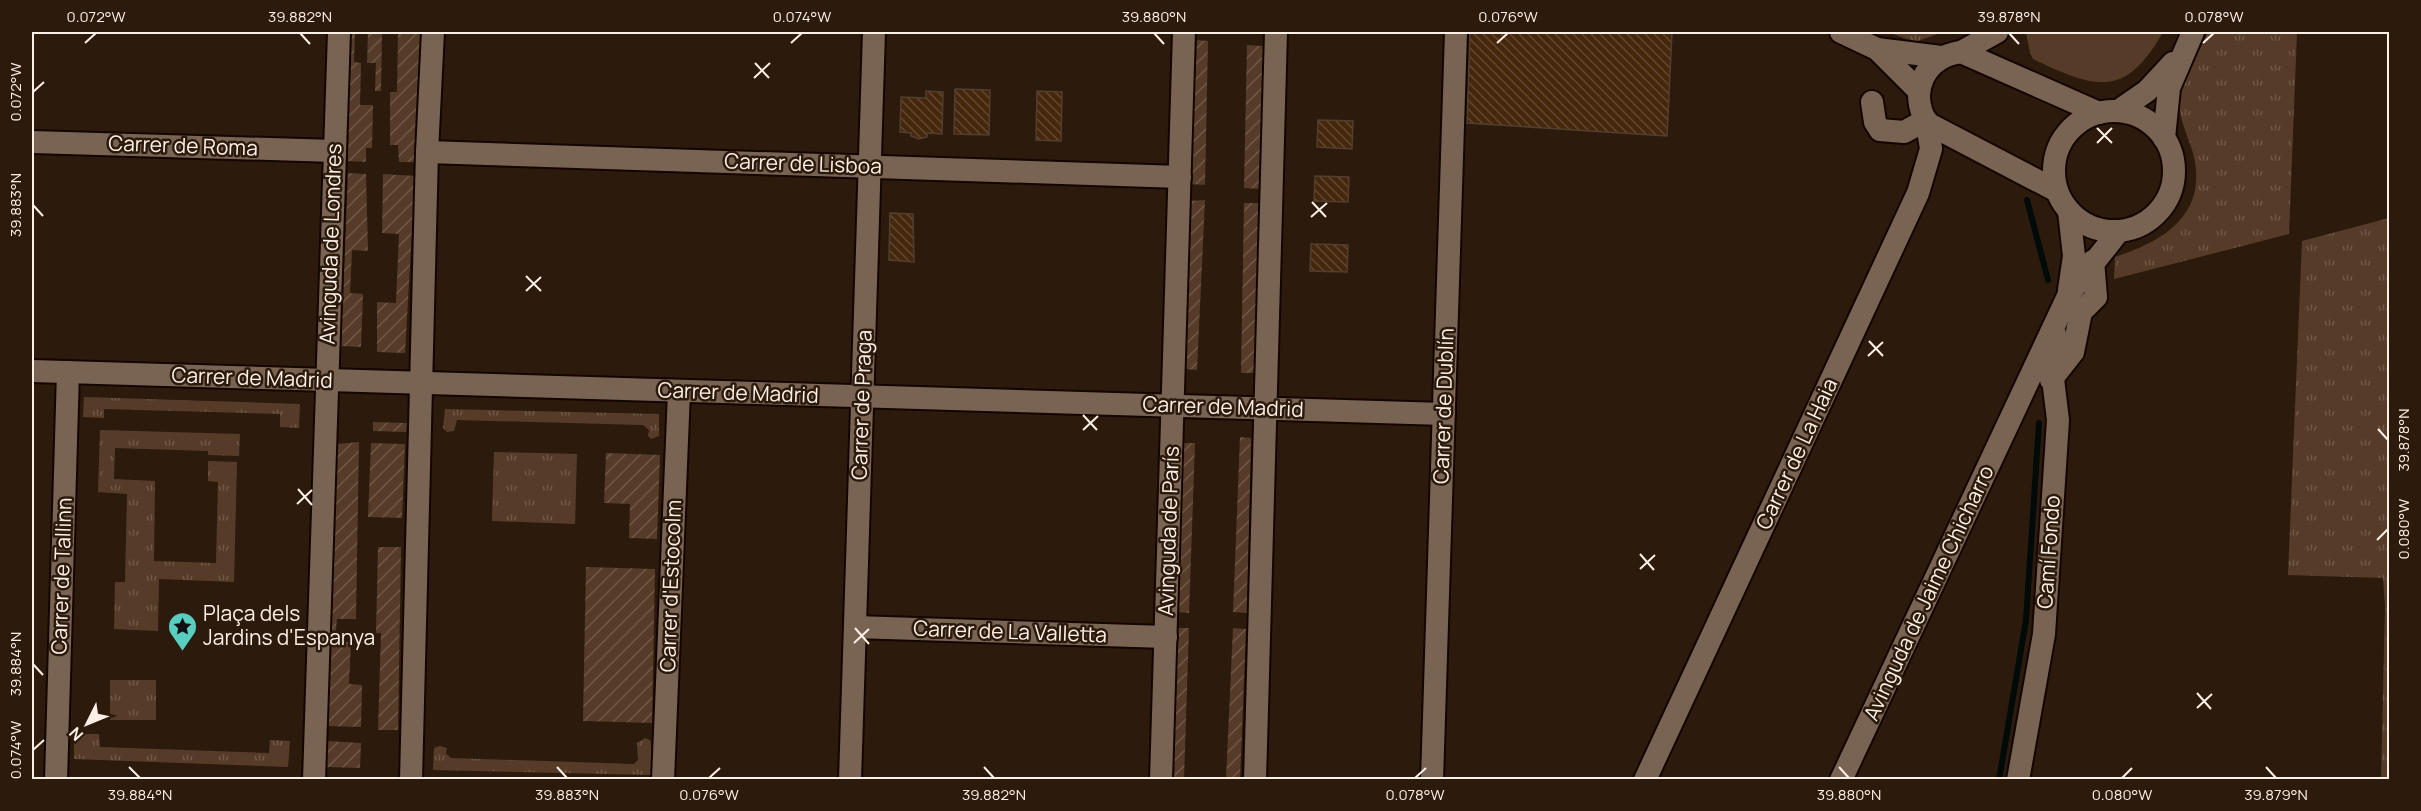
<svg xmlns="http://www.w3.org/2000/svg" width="2421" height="811" viewBox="0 0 2421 811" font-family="Manrope,sans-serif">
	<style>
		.grass { fill: url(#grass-tufts) }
		.park { fill: #563c28 }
		.garden { fill: url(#garden-furrows) }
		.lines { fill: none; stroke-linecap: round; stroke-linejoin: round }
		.stream { stroke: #000b09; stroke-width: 6 }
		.building { fill: url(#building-back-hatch); stroke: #513e2f; stroke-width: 1.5 }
		.minor-casing { stroke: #140500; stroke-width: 26 }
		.minor { stroke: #796454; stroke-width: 22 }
		.ticks { fill: none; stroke: #fcefe6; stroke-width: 2 }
		.labels { text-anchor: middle; stroke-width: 5; stroke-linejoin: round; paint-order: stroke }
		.street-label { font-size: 21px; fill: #fcefe6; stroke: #2c1b0d }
		.poi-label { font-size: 21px; fill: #fcefe6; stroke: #2c1b0d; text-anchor: start }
		.neatline { fill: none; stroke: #fcefe6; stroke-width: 2 }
		.ticks-label { font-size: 15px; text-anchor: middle; fill: #fcefe6 }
	</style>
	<defs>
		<pattern id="grass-tufts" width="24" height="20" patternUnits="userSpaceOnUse" patternTransform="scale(1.5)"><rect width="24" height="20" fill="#563c28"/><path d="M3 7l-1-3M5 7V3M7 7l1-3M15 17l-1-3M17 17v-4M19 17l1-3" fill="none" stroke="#6f5847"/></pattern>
		<pattern id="garden-furrows" width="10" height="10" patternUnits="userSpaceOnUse" patternTransform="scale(1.5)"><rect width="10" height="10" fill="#563c28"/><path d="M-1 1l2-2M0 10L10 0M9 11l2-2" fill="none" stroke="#6f5847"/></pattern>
		<pattern id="building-back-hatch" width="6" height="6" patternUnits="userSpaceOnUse" patternTransform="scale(1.5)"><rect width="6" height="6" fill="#45270c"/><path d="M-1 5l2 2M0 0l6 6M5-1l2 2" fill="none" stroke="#61472f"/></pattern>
	</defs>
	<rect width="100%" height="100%" fill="#2c1b0d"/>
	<g class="grass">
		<path d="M1888,32H1943L1915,42Z"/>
		<path d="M2208,32H2297L2289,234L2114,279L2115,257C2165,241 2209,213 2193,153C2189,138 2181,124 2180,109C2178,82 2197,55 2208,32Z"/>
		<path d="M2389,218L2390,779L2381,780L2385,606L2383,578L2288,575L2302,241Z"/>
		<path d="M84,397L300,404L299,428L280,427V414L104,409V418L83,417Z"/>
		<path d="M445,409L659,414V436L651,439L648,436L649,430L643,425L457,420L454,431L447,432L443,428Z"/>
		<path d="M100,430L240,434L239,456L208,455V451L115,448L114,479L155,481L154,561L216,563L218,482L208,481V461L237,462L234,582L159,579L158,631L114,629L115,582H125L127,494L98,492Z"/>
		<path d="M494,452L577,454L575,524L492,521Z"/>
		<rect x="110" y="680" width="46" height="40"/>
		<path d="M74,734H99L100,747L269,753L270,740L290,741L288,767L74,759Z"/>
		<path d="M645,738L650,740L651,744V775L433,770L434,748L440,746L447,748L446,754L451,758L634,764L638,760L637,743Z"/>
	</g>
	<path class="park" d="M2026,32H2163C2125,99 2096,89 2033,59L2030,53Z"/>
	<g class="garden">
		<path d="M350,32H355L354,62L361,63L360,105H373L372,148H366V162L348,161Z"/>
		<path d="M368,32H382L381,91H375L376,63H367Z"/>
		<path d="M398,32H421L415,162H399L398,145H390V92H397Z"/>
		<path d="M1197,40L1208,41L1205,185L1190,184Z"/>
		<path d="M1247,45L1263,46L1260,189L1244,188Z"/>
		<path d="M348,173L366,174L368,251L352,250L350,293L363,294L361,347L341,346Z"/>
		<path d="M383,174L415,176L405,353L377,352V302L396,303L399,234L382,233Z"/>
		<path d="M1205,200L1197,370L1185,369L1188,201Z"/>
		<path d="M1244,203H1260L1254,373H1241Z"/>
		<path d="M373,422L407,423L406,432L373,431Z"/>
		<path d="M1240,437L1251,438L1247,613L1233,612Z"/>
		<path d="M359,442L356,619H337L335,641L351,642L349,684L362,685L361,727L327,726L337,444Z"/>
		<path d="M371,443L405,444L402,518L368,517Z"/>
		<path d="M1184,443H1195L1189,613L1176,612Z"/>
		<path d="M606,453L660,455L657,539L629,538L630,504L604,503Z"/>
		<path d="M378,547H401L398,730H378L381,633H376Z"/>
		<path d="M586,567L655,569L652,723L583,721Z"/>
		<path d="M1176,628H1189L1184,779L1171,780Z"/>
		<path d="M1233,628L1246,629L1240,779H1226Z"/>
		<path d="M327,741L361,743L360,768L326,767Z"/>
	</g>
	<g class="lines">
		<g class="stream">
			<path d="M2027,200L2048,280"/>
			<path d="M1999,780L2026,620L2039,423"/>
		</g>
	</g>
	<g class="building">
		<path d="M1470,32H1672L1667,136L1467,123Z"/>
		<path d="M955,89L990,90L989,135L954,134Z"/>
		<path d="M926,91L943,92L942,134L927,133V137L919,139L911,136V133L900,132L901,97L926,98Z"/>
		<path d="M1037,91L1062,92L1061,141L1036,140Z"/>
		<path d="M1318,120L1353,121L1352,149L1317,147Z"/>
		<path d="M1315,176L1349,177L1348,202L1314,201Z"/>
		<path d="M890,213L913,214L914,262L889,260Z"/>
		<path d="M1311,244L1348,245L1347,272L1310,271Z"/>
	</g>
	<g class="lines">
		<defs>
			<g id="minor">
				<path d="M1841,32L1877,49L1918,90"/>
				<path d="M1877,49L1941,57"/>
				<path d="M1961,52L1997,32"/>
				<path d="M1872,102L1875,122L1880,130L1904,132L1926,120"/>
				<path d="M2118,111L2147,91L2173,63"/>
				<circle cx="2114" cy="171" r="60"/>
				<path d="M2164,138L2169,88L2193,32"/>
				<path d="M32,142L335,151"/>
				<path d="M427,152L1180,177"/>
				<path d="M2057,191L1927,123C1908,91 1925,57 1961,52L2099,113"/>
				<path d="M2069,290L2074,256L2069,211"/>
				<path d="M32,371L1444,414"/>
				<path d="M2051,380L2073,352L2081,312L2096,297L2093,261"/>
				<path d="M855,627L1166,637"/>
				<path d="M56,780L68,372"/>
				<path d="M314,780L339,32"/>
				<path d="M411,780L427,152L433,32"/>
				<path d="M663,780L679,392"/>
				<path d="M850,780L874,32"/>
				<path d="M1161,780L1184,32"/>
				<path d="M1255,780L1276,32"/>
				<path d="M1432,780L1456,32"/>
				<path d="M1645,780L1918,193L1931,149L1927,123"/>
				<path d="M1841,780L2069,294L2119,231"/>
				<path d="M2018,780L2044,634L2058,420L2053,379L2055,334"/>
			</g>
		</defs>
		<use href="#minor" class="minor-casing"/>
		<use href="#minor" class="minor"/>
	</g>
	<path class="ticks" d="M300,33L310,44M1154,33L1164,44M2009,33L2019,44M85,43L96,33M791,43L802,33M1497,43L1508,33M2203,43L2214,33M755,63L769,78M754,78L770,63M33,92L44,82M2097,128L2112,143M2097,143L2112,128M1312,202L1326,217M33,205L43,216M1311,217L1327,203M526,276L541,291M526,291L541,277M1869,341L1883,356M1868,356L1883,342M1083,415L1097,430M2378,429L2388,440M1083,430L1098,416M298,489L312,505M297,504L312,490M2377,540L2388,529M1640,554L1654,570M1640,569L1655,555M855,628L869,644M854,643L869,629M33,664L43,675M2197,693L2211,709M2197,708L2212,694M33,750L44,740M129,767L140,778M557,767L567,778M984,767L994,778M1839,767L1849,778M2266,767L2276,778M709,778L720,768M1415,778L1426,768M2122,778L2132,768"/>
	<defs>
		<symbol id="sight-pin" viewBox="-11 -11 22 30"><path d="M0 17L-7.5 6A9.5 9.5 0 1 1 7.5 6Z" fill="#58cec0" stroke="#2c1b0d"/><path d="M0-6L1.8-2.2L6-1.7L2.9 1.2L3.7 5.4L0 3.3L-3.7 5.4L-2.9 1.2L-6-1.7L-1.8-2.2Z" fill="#111"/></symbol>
	</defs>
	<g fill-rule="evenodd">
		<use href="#sight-pin" x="166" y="610" width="33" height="45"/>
	</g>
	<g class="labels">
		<g class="street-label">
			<text transform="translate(183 146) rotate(2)" y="7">Carrer de Roma</text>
			<text transform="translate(803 164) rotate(2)" y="7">Carrer de Lisboa</text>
			<text transform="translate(331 244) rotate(-88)" y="7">Avinguda de Londres</text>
			<text transform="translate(252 378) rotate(2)" y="7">Carrer de Madrid</text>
			<text transform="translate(738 393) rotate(2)" y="7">Carrer de Madrid</text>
			<text transform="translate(862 405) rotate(-88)" y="7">Carrer de Praga</text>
			<text transform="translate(1444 406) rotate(-88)" y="7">Carrer de Dublín</text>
			<text transform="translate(1223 407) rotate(2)" y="7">Carrer de Madrid</text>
			<text transform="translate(1797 454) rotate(-65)" y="7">Carrer de La Haia</text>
			<text transform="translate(1169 531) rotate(-88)" y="7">Avinguda de París</text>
			<text transform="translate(2049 552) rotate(-86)" y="7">Camí Fondo</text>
			<text transform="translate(62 576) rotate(-88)" y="7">Carrer de Tallinn</text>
			<text transform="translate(671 586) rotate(-88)" y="7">Carrer d'Estocolm</text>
			<text transform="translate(1929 593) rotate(-65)" y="7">Avinguda de Jaime Chicharro</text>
			<text transform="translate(1010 632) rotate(2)" y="7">Carrer de La Valletta</text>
		</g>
		<g class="poi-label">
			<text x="203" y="621">Plaça dels<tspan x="203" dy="24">Jardins d'Espanya</tspan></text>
		</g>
	</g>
	<rect width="2421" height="811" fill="none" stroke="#2c1b0d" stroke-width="66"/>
	<g transform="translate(87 724) rotate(227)" stroke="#2c1b0d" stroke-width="4.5" paint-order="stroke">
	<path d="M0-4.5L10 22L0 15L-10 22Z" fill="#fcefe6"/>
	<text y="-9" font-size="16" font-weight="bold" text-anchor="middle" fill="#fcefe6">N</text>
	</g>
	<rect x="33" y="33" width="2355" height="745" class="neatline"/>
	<g class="ticks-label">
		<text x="96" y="22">0.072°W</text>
		<text x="300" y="22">39.882°N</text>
		<text x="802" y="22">0.074°W</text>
		<text x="1154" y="22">39.880°N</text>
		<text x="1508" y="22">0.076°W</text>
		<text x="2009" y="22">39.878°N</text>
		<text x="2214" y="22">0.078°W</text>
		<text transform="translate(16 92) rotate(-90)" y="5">0.072°W</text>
		<text transform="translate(16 205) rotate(-90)" y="5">39.883°N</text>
		<text transform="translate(2404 440) rotate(-90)" y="5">39.878°N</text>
		<text transform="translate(2404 529) rotate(-90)" y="5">0.080°W</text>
		<text transform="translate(16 664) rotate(-90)" y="5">39.884°N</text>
		<text transform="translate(16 750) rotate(-90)" y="5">0.074°W</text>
		<text x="140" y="800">39.884°N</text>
		<text x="567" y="800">39.883°N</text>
		<text x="709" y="800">0.076°W</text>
		<text x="994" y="800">39.882°N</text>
		<text x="1415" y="800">0.078°W</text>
		<text x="1849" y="800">39.880°N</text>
		<text x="2122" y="800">0.080°W</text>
		<text x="2276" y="800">39.879°N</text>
	</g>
</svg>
